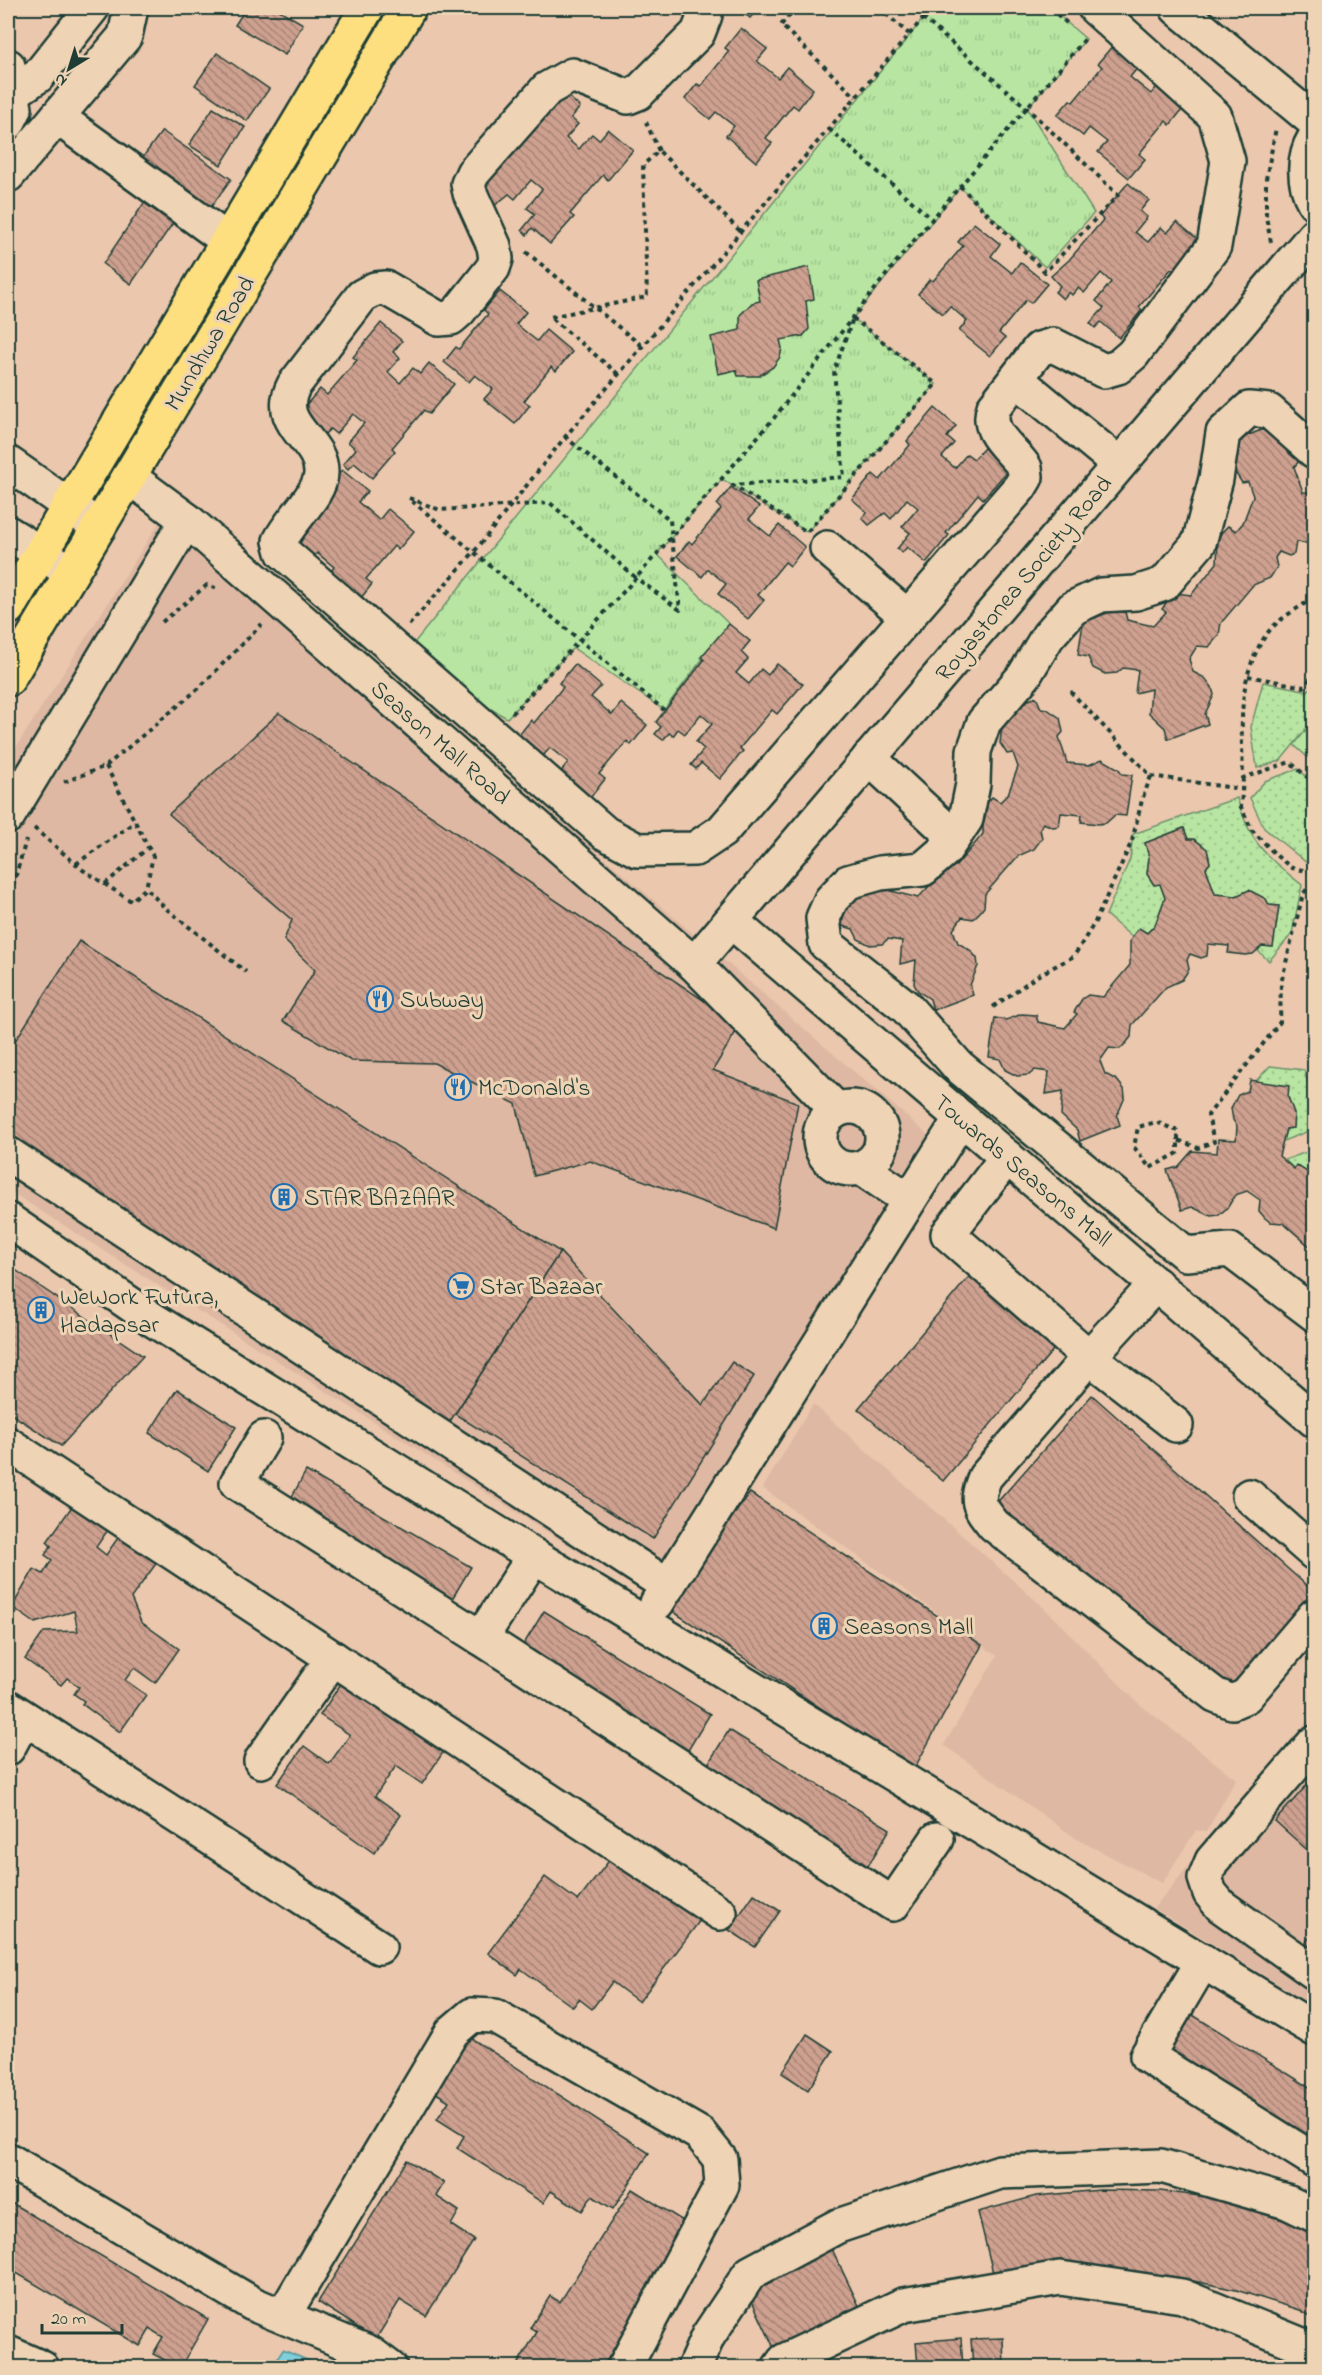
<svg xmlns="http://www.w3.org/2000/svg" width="1322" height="2375" viewBox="0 0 1322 2375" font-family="'Indie Flower',sans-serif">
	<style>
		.built { fill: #deb8a2 }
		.grass { fill: url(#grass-dots); stroke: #6c916b; stroke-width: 1.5 }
		.forest { fill: url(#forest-firs); stroke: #6c916b; stroke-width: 1.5 }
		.park { fill: url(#park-tufts); stroke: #6c916b; stroke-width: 1.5 }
		.water { fill: #80cfdd; stroke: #599599; stroke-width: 1.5 }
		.building { fill: url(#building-back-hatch); stroke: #1f3d34; stroke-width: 1.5 }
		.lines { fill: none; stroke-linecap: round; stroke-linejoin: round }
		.minor-casing { stroke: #1f3d34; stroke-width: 38 }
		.highway-casing { stroke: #1f3d34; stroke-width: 38 }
		.path { stroke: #1f3d34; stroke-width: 4; stroke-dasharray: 4.5 4.5; stroke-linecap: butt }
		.minor { stroke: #eed3b5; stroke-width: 33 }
		.highway { stroke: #fddf80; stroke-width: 33 }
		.labels { text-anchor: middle; stroke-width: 6; stroke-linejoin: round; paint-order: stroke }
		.street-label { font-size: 24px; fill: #1f3d34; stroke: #eed3b5 }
		.poi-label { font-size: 24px; fill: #1f3d34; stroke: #eed3b5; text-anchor: start }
	</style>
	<defs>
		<pattern id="grass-dots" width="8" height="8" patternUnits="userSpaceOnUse" patternTransform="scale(1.5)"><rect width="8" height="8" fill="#b8e5a2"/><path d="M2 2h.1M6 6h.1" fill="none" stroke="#9ec58c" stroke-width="1.8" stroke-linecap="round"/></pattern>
		<pattern id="forest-firs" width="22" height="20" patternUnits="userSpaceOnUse" patternTransform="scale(1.5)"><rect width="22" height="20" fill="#b8e5a2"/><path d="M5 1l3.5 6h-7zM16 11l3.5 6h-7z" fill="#9ec58c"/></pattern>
		<pattern id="park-tufts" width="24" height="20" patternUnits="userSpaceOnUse" patternTransform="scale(1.5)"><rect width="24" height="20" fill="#b8e5a2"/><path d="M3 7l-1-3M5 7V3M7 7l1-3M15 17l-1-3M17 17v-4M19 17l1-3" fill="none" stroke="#9ec58c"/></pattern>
		<pattern id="building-back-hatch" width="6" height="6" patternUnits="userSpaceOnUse" patternTransform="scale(1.5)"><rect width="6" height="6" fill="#cea08f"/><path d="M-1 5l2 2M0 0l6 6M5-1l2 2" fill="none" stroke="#a78476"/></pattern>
	</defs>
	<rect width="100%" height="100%" fill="#eac7ad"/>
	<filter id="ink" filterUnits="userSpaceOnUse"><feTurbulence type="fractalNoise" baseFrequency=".0167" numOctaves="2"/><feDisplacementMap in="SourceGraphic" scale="12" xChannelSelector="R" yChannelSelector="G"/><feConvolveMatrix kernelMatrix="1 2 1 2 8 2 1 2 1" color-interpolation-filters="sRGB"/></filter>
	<g filter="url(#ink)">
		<g class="built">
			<path d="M178,493L942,1147L750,1493L666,1607L8,1190V760Z"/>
			<path d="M813,1404L1042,1606L1139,1704L1236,1779L1206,1832L1196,1830L1162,1883L1077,1839L944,1745L997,1656L763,1488Z"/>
			<path d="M1314,1713V2006L1154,1908Z"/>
		</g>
		<g class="grass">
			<path d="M1263,682L1308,691L1314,684V720L1280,761L1257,768L1251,727Z"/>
			<path d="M1298,769L1314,783V856L1308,864L1264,828L1250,798L1265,781Z"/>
			<path d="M1237,798C1251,845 1265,855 1302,885L1292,934L1269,961L1258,951L1262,946L1273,947L1279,906L1269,905L1266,899L1249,890L1236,896L1215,894L1206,868L1210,863C1209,850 1201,839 1188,839L1183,828L1145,843L1149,857L1147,874L1154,885L1160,884L1165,898L1155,925L1147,933L1139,928L1132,937L1106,915L1130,859L1133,834Z"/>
			<path d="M1270,1066L1304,1070L1314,1103V1129L1283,1141L1286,1129L1293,1127L1294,1113L1288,1097L1256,1081Z"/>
			<path d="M1314,1149V1197L1311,1194C1313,1178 1311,1174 1297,1166L1294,1169L1285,1160Z"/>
		</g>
		<path class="forest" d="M1314,720V763L1294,745Z"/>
		<path class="park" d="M932,8H1050L1086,39L1027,108L1094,213L1045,267L960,187L853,318L936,384L807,532L722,479L657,554L729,624L664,710L573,648L507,718L401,659Z"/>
		<path class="water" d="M283,2350L324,2367H272Z"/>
		<g class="building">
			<path d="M246,8H276L303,24L285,55L235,25Z"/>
			<path d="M737,8H759L750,18Z"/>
			<path d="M741,28L767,49L757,61L778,78L787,67L813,89L798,109L793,105L766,138L772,143L756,162L726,136L734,126L716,112L710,119L685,99L697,84L701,86L729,51L725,48Z"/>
			<path d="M1114,44L1140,65L1130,77L1151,94L1160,83L1186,105L1170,125L1166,121L1139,154L1145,159L1129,178L1098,152L1107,142L1089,128L1083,136L1057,115L1070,100L1073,102L1102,67L1098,63Z"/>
			<path d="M217,53L269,89L247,121L195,85Z"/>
			<path d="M560,89L580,107L571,118L578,124L566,138L579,149L592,134L599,140L608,129L633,150L608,180L603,175L570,214L574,217L550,244L532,228L527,235L522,230L535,214L527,208L542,189L531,180L515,199L509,194L494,206L486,199L491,193L477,180Z"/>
			<path d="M213,108L245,127L221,165L189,145Z"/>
			<path d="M162,131L231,179L206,214L137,165Z"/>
			<path d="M1128,183L1149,200L1140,211L1147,217L1135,232L1148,242L1161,227L1167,233L1177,222L1202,243L1177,273L1171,269L1139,307L1142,310L1119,338L1101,322L1095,328L1090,323L1104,308L1096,301L1111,282L1101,273L1084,293L1078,288L1072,295L1069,292L1063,299L1055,292L1060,286L1051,276L1069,260L1103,220L1100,216Z"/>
			<path d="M144,203L173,223L131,284L103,264Z"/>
			<path d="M974,223L1000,244L991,256L1012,273L1020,262L1047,284L1031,303L1026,300L999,333L1005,338L990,356L959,331L967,321L950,306L943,314L918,294L930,279L933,281L963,246L958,242Z"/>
			<path d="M809,267L814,299L806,301L809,329L803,336L780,340L782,348L780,357L773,367L759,376H738L736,370L718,374L711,337L740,330V315L752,303L760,301L756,280Z"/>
			<path d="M500,291L526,312L516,324L537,341L546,330L572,352L556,371L551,367L524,401L530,405L515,424L484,399L493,389L475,375L469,382L444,362L456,347L459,349L488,314L484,310Z"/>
			<path d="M381,323L402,341L393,352L400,358L388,372L400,383L413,368L420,374L429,363L454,384L429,414L424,410L392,448L395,451L372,478L354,463L348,469L343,464L356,449L348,442L364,423L353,414L336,434L330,429L324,435L298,414L320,389L327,395L357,360L353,357Z"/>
			<path d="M935,408L956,426L947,437L954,443L942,457L955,468L967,454L974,459L984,448L1009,469L983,499L978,494L946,533L949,535L926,563L907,547L902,553L897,549L910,533L902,527L918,508L907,499L891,519L885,513L869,525L862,518L867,512L852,499L873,474L880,480L910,445L907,441Z"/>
			<path d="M1272,426L1298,456L1299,461L1294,467L1303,492L1314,493V544L1296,542L1294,554L1289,556L1279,552L1275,558L1277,567L1270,578L1253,585L1221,623L1219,635L1209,647L1197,646L1189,659L1193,672L1205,678L1212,687L1214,695L1205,714L1208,724L1168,739L1165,728L1149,713L1151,689L1135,693L1138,670L1123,668L1117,673L1105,674L1093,668L1088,657L1078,655L1084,617L1094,618L1110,612H1125L1127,620L1153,626L1166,612L1162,609L1170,597L1176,593L1191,595L1217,563L1218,539L1222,532L1228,526L1236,531L1243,523L1253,496L1248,482L1242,483L1235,472L1237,455L1233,441Z"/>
			<path d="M342,470L368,491L358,502L379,520L388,509L414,531L398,550L394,546L366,579L372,584L357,603L327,578L334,567L317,553L310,561L285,540Z"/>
			<path d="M731,487L759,507L749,519L770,536L779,525L805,547L790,566L785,562L758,595L764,600L748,619L718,594L726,584L708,569L702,577L677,556L689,541L692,544L721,509L717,505Z"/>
			<path d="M729,624L750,641L741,652L748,659L736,673L749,684L761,669L768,675L777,664L803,684L777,714L772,710L740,748L743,751L720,779L701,763L696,769L691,765L704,749L696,742L712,724L701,714L685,734L678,729L673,736L669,733L663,740L655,734L661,727L656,722L704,660L701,657Z"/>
			<path d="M575,664L601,686L591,697L612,715L621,703L647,725L631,745L627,741L599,774L605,779L590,798L560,773L568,762L550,748L543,756L519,735L531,720L534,723L563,687L559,683Z"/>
			<path d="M1036,697L1041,708L1047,709L1060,718L1063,732L1059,737L1067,763L1089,765L1102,759L1119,769L1122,774L1132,775L1126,816L1115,815L1106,823L1098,824L1081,822L1082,815L1061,813L1059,826L1053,827L1043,823L1040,829L1042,838L1034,849L1018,856L985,894L984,907L980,912L973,919L962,917L953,930L958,943L970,950L977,958L978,966L970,985L973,995L933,1010L930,999L918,991L914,984L916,960L900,964L902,941L888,939L882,944L870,945L858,939L853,929L842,926L848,887L889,884L891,891L918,898L949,865L956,866L983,834V810L987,803L992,797L1000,802L1008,794L1018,767L1013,753L1007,754L1000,743L1002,726L998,713Z"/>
			<path d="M279,713L740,1025L713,1070L798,1103L774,1228L590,1161L534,1176L516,1104L434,1063L351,1061L283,1021L315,970L284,940L292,920L169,814Z"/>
			<path d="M1184,828L1188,839H1194L1207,849L1210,863L1206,868L1215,894L1236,896L1249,890L1266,899L1269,905L1279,906L1273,947L1262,946L1253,954L1245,955L1228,953L1229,946L1208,944L1207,956L1201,958L1190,954L1187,960L1189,969L1182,980L1166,987L1132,1025L1131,1037L1127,1042L1120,1049L1109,1048L1100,1061L1105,1074L1117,1080L1124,1089L1125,1097L1117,1116L1120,1125L1080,1141L1077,1130L1061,1115L1063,1091L1046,1094L1049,1072L1035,1070L1029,1075L1017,1076L1005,1070L1000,1059L989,1057L995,1018L1006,1020L1022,1014L1036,1015L1038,1022L1065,1028L1077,1014L1074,1012L1082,999L1088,995L1103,997L1130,965V941L1134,934L1139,928L1147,933L1155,925L1165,898L1160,884L1154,885L1147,874L1149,857L1145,843Z"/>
			<path d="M79,941L560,1252L447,1426L8,1142V1052Z"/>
			<path d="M1250,1080L1289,1086L1288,1097L1294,1113L1293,1128L1286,1129L1279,1156L1294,1169L1296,1165L1309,1173L1313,1179L1311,1194L1314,1197V1250L1283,1223L1270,1222L1265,1218L1259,1211L1260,1200L1247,1191L1235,1195L1228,1207L1219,1215L1211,1216L1192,1207L1182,1210L1167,1170L1178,1167L1192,1151L1217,1153L1218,1139L1236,1140L1237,1126L1233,1120L1231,1108L1238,1095L1248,1091Z"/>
			<path d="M560,1252L703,1405L732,1362L754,1376L653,1539L455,1414Z"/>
			<path d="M8,1265L143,1356L61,1446L8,1412Z"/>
			<path d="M972,1273L1058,1344L943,1481L858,1409Z"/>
			<path d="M177,1389L236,1427L208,1471L149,1433Z"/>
			<path d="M1092,1395L1314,1592V1605L1231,1689L993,1507Z"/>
			<path d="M306,1471L471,1567L452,1599L288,1504Z"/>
			<path d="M750,1493L982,1645L914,1769L666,1607Z"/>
			<path d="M75,1502L110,1527L96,1547L106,1555L120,1535L158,1561L131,1598L141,1622L179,1649L155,1683L134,1668L125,1680L146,1695L120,1732L82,1704L84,1701L74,1694L79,1687L67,1678L61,1685L25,1659L44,1632L78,1631L74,1611L35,1623L12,1607L34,1569L43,1574L52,1560L45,1555L51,1546L47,1542Z"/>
			<path d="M544,1611L710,1714L687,1752L522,1647Z"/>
			<path d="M344,1679L446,1748L422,1784L396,1766L375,1796L401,1815L374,1853L277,1784L304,1746L329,1764L350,1735L320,1715Z"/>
			<path d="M729,1730L890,1829L865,1871L703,1772Z"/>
			<path d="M1314,1777V1856L1275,1821Z"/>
			<path d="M614,1854L701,1919L639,2002L612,1982L592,2009L579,1999L573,2007L521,1969L517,1975L488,1953L545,1877L578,1901Z"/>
			<path d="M754,1894L780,1911L755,1947L729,1930Z"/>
			<path d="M1314,1932V1953L1304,1944Z"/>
			<path d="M1183,2009L1314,2090V2141L1161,2046Z"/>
			<path d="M460,2031L649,2153L613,2209L592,2196L582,2211L551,2191L543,2203L457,2148L464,2136L437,2119L449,2101L425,2086Z"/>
			<path d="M807,2034L833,2051L808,2090L782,2073Z"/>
			<path d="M407,2160L444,2183L436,2196L459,2211L451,2225L474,2240L426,2316L400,2300L376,2339L318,2302Z"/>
			<path d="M632,2189L691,2226L602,2368H515L537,2332L530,2328L550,2296L560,2302Z"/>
			<path d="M1100,2190L1160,2191L1224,2199L1314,2231V2318L1300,2310L1236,2290L1175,2277L1116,2270L993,2273L978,2212L1036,2196Z"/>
			<path d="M8,2201L208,2319L180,2368L153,2354L163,2337L150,2329L140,2346L8,2268Z"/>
			<path d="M832,2249L861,2310L775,2350L746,2288Z"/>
			<path d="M961,2338L963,2368H918L916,2342Z"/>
			<path d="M1003,2338L1004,2368H973L971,2339Z"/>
		</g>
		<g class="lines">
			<defs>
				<g id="minor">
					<path d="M700,8L705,15L698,33L638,93L628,97L572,75L547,89L473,173L468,184L470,193L494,246L496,259L493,268L459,311L451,318L439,319L386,288L375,289L362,296L294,385C272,426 322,438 321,473C321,494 290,520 280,541L283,552L605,833L637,850L695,849L722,831L1020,487L1026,477L1025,468C1012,448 984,433 994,407L1039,349L1053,345L1104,371L1118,367L1133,354L1214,246L1228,161L1215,116L1095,8"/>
					<path d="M1177,8L1314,121"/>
					<path d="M8,66L15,109L8,123"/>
					<path d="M14,92L38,76L92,8"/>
					<path d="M57,117L227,240"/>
					<path d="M1314,139C1303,157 1303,183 1314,202"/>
					<path d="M8,175L125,36L131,8"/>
					<path d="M1016,379L1119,464"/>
					<path d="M1314,451L1269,411L1249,409L1223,433L1216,479L1199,543L1164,584L1136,593L1101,595L1073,608L1048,636L1024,676L984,722L974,751L973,784L966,819L945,850L923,869L880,873L848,882L831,900L823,918L826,944L906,1007L958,1066L1186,1254L1230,1250L1314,1314"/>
					<path d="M8,463L99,527"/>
					<path d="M129,477L187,520L694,964L837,1110"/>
					<path d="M8,533L71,572"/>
					<path d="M827,548L908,617"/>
					<path d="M869,758L954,837"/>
					<path d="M8,816L187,520"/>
					<path d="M731,921L1314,1420"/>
					<path d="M694,964L1314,236"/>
					<circle cx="851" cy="1138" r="31"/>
					<path d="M8,1154L668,1586"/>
					<path d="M1007,1157L948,1234L1089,1357L985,1477C975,1502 978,1505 994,1525L1215,1695L1232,1702L1246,1696L1314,1616"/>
					<path d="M861,1168L909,1200"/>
					<path d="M8,1220L152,1319L544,1562L1314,2029"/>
					<path d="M1156,1284L1089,1357L1176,1425"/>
					<path d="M264,1438L237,1483L481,1638"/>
					<path d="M8,1444L720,1913"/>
					<path d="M1249,1496L1314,1553"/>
					<path d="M534,1556L481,1638L893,1904L937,1839"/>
					<path d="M657,1603L961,1118"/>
					<path d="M8,1707L379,1947"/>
					<path d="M1314,1743L1212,1861L1205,1878L1210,1893L1221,1906L1314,1972"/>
					<path d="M8,1748L24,1718"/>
					<path d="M261,1761L333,1658"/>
					<path d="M1203,1961L1147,2056L1314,2160"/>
					<path d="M8,2160L253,2304L370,2353L390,2368"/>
					<path d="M283,2316L452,2032L472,2015L495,2016L700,2134L720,2159L722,2185L624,2368"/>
					<path d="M8,2353L42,2368"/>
					<path d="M694,2368L708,2336L750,2273L838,2226L1000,2172L1161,2166L1287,2202L1314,2215"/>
					<path d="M779,2368L784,2361L903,2305L1060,2278L1182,2296L1314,2350"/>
				</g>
				<g id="highway">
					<path d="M8,608L367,8"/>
					<path d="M8,679L409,8"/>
				</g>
			</defs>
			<use href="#minor" class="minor-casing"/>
			<use href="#highway" class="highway-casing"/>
			<g class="path">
				<path d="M796,8L781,25L856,97"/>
				<path d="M879,8L909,34"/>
				<path d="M1050,8L1068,24"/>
				<path d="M923,18L1027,108L1118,195L1045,272L960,186"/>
				<path d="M646,122L659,151"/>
				<path d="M829,129L932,219"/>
				<path d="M1271,242L1266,217V179L1276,128"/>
				<path d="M526,252L642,346"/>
				<path d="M853,318L936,384L807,532L733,485L844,477L834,371Z"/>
				<path d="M618,374L550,317L647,297L643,165L659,151L741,232"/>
				<path d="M409,498L440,510L550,503L636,578L774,418L901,256L1085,39"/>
				<path d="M412,501L664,710"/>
				<path d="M1314,598C1298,608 1274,621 1264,638C1236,681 1242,730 1243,778L1290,762L1314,783"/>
				<path d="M162,622L207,585L218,589"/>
				<path d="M409,625L474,552L565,437L932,8"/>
				<path d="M1248,676L1304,687L1314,674"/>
				<path d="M512,714L636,578L680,610L670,520L565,437"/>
				<path d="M106,766L153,856L146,888"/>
				<path d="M1151,776L1241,789"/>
				<path d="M1243,778L1241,807L1252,830L1278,857L1292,868L1313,872"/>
				<path d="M64,782L106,766L198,689L262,624"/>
				<path d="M34,828L83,870L131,901L146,888L164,907L246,972"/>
				<path d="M76,864L135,822"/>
				<path d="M1314,871L1311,884L1314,892"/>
				<path d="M105,884L148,848"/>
				<path d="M8,903L26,840"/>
				<path d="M993,1007L1037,976L1074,956L1095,922L1132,841L1142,800L1151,776L1069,690"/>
				<path d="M1178,1140V1131L1156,1122L1138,1127L1134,1147L1150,1168L1178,1153V1140L1198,1148L1214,1142L1208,1115L1280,1022L1281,983L1303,894L1311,884"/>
			</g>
			<use href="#minor" class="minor"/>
			<use href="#highway" class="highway"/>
		</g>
	</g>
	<defs>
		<symbol id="restaurant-ring" viewBox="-11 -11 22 22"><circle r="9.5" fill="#eed3b5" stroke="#1f6fb2" stroke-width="1.5"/><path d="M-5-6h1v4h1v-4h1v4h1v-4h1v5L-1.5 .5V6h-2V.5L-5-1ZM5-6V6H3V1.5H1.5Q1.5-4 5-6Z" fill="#1f6fb2"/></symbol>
		<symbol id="building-ring" viewBox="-11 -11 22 22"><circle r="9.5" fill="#eed3b5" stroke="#1f6fb2" stroke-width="1.5"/><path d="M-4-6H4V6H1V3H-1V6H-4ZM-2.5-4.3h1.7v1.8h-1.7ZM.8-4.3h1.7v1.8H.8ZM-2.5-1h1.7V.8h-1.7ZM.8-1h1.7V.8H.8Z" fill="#1f6fb2"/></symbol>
		<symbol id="supermarket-ring" viewBox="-11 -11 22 22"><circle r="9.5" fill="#eed3b5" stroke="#1f6fb2" stroke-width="1.5"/><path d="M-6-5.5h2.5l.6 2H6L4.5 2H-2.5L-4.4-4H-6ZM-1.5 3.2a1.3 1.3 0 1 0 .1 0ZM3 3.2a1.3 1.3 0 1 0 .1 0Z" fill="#1f6fb2"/></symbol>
	</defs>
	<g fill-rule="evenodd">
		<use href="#restaurant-ring" x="365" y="984" width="30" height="30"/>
		<use href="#restaurant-ring" x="443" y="1072" width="30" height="30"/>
		<use href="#building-ring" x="269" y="1182" width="30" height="30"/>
		<use href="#supermarket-ring" x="446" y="1271" width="30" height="30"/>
		<use href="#building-ring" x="26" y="1295" width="30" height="30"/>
		<use href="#building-ring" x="809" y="1611" width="30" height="30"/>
	</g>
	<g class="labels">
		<g class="street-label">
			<text transform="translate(209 343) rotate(-59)" y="8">Mundhwa Road</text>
			<text transform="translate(1023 578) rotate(-50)" y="8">Royastonea Society Road</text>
			<text transform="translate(441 742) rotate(41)" y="8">Season Mall Road</text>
			<text transform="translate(1023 1170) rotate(40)" y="8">Towards Seasons Mall</text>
		</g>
		<g class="poi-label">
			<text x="400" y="1007">Subway</text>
			<text x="478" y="1095">McDonald's</text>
			<text x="304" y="1205">STAR BAZAAR</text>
			<text x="480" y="1294">Star Bazaar</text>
			<text x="60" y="1304">WeWork Futura,<tspan x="60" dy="28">Hadapsar</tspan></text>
			<text x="844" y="1634">Seasons Mall</text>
		</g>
	</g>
	<rect width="1322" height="2375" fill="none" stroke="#eed3b5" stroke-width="30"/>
	<rect x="15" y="15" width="1292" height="2345" fill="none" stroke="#1f3d34" stroke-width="2" filter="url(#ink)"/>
	<g transform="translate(69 69) rotate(218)" stroke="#eed3b5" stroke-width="4.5" paint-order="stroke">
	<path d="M0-4.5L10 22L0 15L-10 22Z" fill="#1f3d34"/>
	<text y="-9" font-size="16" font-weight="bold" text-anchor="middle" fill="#1f3d34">N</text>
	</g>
	<path d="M42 2324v9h80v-9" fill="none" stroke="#1f3d34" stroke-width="3"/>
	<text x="51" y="2324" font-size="18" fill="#1f3d34" stroke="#eed3b5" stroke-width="4.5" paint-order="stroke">20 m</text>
</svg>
